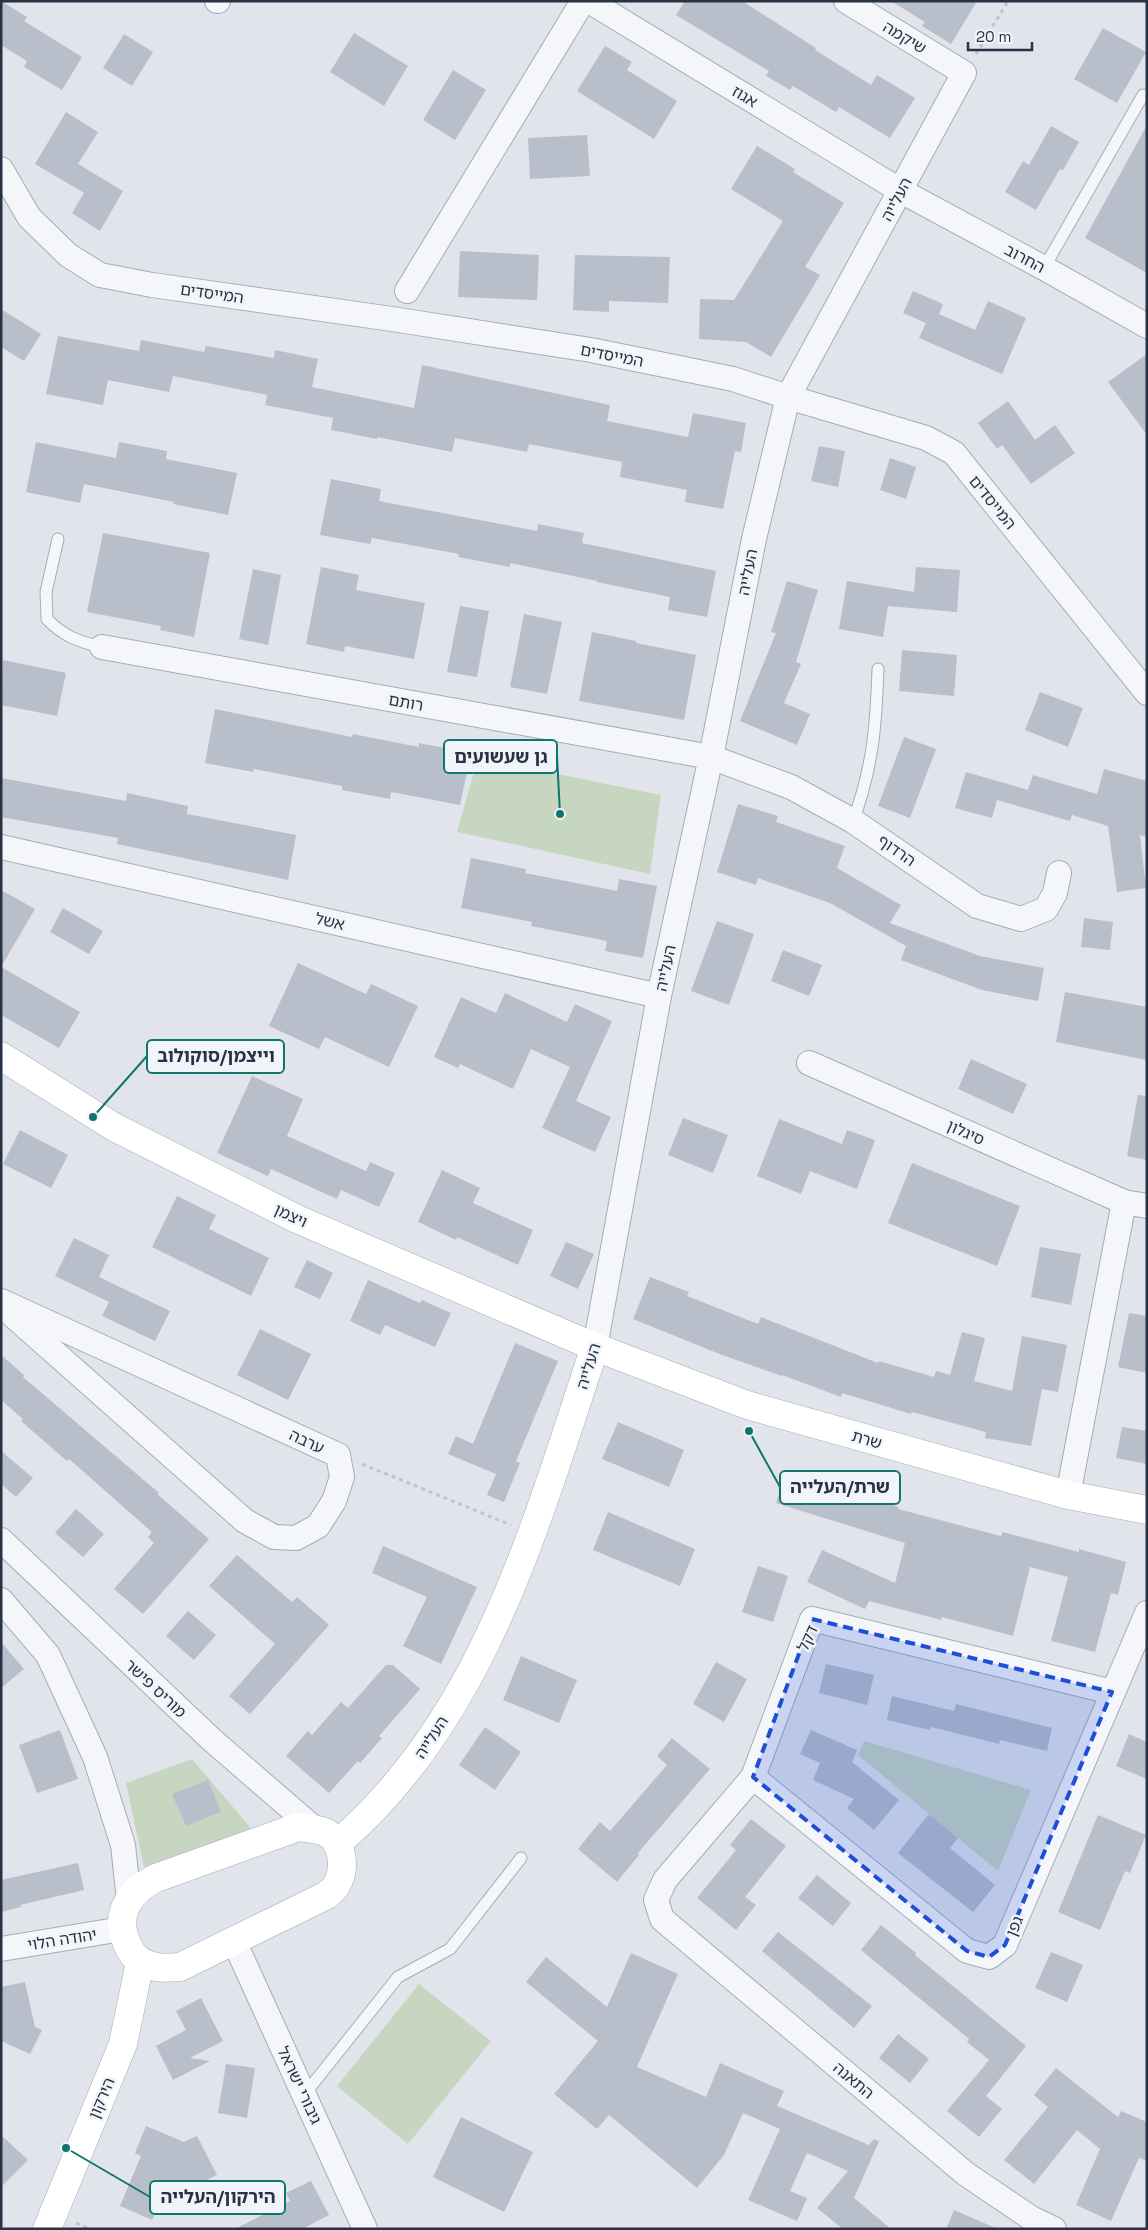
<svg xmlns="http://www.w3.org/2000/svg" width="1148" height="2230" viewBox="0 0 1148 2230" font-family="'Space Grotesk','Noto Sans Hebrew',sans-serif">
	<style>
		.green { fill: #c7d6c1 }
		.building { fill: #b8beca }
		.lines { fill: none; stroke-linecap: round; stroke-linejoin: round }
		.lane-casing { stroke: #a5acb6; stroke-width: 13 }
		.street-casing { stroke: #a5acb6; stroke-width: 26 }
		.secondary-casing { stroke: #a5acb6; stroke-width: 29 }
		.path { stroke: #bfc3ca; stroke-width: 3; stroke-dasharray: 4 4; stroke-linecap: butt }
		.lane { stroke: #f4f6f9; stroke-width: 11 }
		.street { stroke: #f4f6f9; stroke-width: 24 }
		.secondary { stroke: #fff; stroke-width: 28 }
		.marked { fill: #1d4ed8; fill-opacity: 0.2; stroke: #1d4ed8; stroke-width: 4; stroke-dasharray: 10 6; stroke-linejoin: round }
		.labels { text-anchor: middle; stroke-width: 5; stroke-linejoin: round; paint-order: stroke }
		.street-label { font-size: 16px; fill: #273245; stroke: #f1f4f8 }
		.leader { fill: none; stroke: #0f766e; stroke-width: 2 }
		.callout-dot { fill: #0f766e; stroke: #f1f4f8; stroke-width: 2 }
		.callout { fill: #f1f4f8; stroke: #0f766e; stroke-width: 2 }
		.callout-label { font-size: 18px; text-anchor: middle; font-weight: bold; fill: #273245 }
	</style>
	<rect width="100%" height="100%" fill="#e1e5eb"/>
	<g class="green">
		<path d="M478,758L661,795L650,874L457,832Z"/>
		<path d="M864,1741L1031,1790L998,1871L858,1755Z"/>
		<path d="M192,1759L251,1828L145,1872L126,1783Z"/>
		<path d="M419,1984L491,2041L408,2144L337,2086Z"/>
	</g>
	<g class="building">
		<path d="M1,1L27,17L24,21L82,57L62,90L24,67L27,61L1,45Z"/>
		<path d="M685,1H742L816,48L815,50L871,85L877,75L915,98L890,138L839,107L836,112L793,86L790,90L766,76L769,71L676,15Z"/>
		<path d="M891,1H977L951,44L922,26L925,22Z"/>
		<path d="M1103,28L1146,52L1117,103L1074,79Z"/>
		<path d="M354,33L408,66L384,106L330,72Z"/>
		<path d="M124,34L153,52L132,86L103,68Z"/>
		<path d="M605,46L632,62L627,70L677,101L654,139L577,91Z"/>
		<path d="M453,70L486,90L455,140L423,120Z"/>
		<path d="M66,112L98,132L78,164L123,191L100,231L72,213L84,193L35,164Z"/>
		<path d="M1147,125V273L1085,238Z"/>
		<path d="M1051,126L1079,142L1063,170L1060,169L1036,210L1005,192L1023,161L1029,165Z"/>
		<path d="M587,135L590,176L530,179L528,138Z"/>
		<path d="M757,146L795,169L793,172L844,203L805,267L820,275L771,357L746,342L699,339L700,299L734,300L783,221L731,189Z"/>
		<path d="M460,251L539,255L537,300L458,297Z"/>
		<path d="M575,255L670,257L668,303L609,301V312L573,310Z"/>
		<path d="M913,291L943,304L939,314L975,330L988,301L1026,318L1002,374L919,338L926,323L903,313Z"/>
		<path d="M1,309L41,334L24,361L1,347Z"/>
		<path d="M58,336L139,351L141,340L204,352L206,346L274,358L275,350L318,359L312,387L414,408L422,365L610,405L607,421L688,437L693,413L746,423L741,452L735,451L723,509L685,502L687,490L620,477L622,462L529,444L527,452L455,438L452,452L377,437V439L331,430L333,418L265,405L267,395L173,376L169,392L108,380L103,405L46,394Z"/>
		<path d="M1147,354V435L1108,382Z"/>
		<path d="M1008,401L1035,440L1055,425L1075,453L1031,484L1002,445L997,449L978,423Z"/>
		<path d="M36,442L116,458L119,442L167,451L166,459L237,473L228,515L173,504L174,502L84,484L80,503L26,492Z"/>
		<path d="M819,446L845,451L838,487L811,481Z"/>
		<path d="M890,458L916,467L906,499L880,490Z"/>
		<path d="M331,479L381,489L379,501L537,531L538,524L584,533L582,543L716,571L707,617L668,610L670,597L597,582V581L510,563V567L458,557L459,554L372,538L370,544L320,535Z"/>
		<path d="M103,533L210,553L194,637L160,630L161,626L87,612Z"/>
		<path d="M321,567L359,575L356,590L425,603L414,659L345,646L344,652L306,644Z"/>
		<path d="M916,567L960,570L957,612L888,606L883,637L839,629L847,581L914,592Z"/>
		<path d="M253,569L281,575L268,645L239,639Z"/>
		<path d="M787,581L818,590L796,662L801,664L784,703L810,714L797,745L740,721L776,633L771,632Z"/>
		<path d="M460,606L489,611L477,677L447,672Z"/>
		<path d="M524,614L562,622L547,694L510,687Z"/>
		<path d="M592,632L636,641V643L696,655L684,720L579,701Z"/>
		<path d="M902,650L957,655L954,696L899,691Z"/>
		<path d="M3,660L66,673L57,716L1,705Z"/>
		<path d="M1040,692L1083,708L1068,747L1025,730Z"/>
		<path d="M215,709L352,737L353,734L419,747V743L471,753L460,805L391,792L390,799L342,790V786L254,769L253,772L205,763Z"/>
		<path d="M904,737L936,749L910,818L878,806Z"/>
		<path d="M1104,769L1147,781V837L1140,835L1146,888L1117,892L1108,826L1072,815L1070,821L997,800L992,818L955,808L966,772L1028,790L1033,775L1097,794Z"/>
		<path d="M1,778L126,801L127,793L188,806L187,814L296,835L288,880L117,844L118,838L1,817Z"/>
		<path d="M738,804L778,816L776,822L845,846L837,868L901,905L890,923L980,956L1044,968L1038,1001L982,990L901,960L906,946L830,903L758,878L756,885L717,872Z"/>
		<path d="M471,858L526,869L525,873L617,891L619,879L657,886L643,958L605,951L607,941L531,926L532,922L461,908Z"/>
		<path d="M1,890L35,909L1,967Z"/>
		<path d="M63,908L103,931L89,954L50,932Z"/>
		<path d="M1084,918L1113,922L1110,950L1081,947Z"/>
		<path d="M717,921L754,934L729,1005L691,991Z"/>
		<path d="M783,950L822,965L809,996L771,981Z"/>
		<path d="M298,963L366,994L371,984L418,1006L389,1067L325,1037L319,1049L269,1026Z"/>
		<path d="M1,967L80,1012L59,1048L1,1015Z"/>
		<path d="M1065,992L1147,1007V1060L1056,1042Z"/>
		<path d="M505,993L567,1022L575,1004L612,1021L576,1101L611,1117L595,1152L542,1128L570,1067L531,1049L513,1089L460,1064L458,1068L434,1057L461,997L496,1013Z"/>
		<path d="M971,1059L1027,1084L1013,1114L958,1089Z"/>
		<path d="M252,1076L303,1099L287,1136L366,1171L370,1162L395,1173L379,1207L341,1190L337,1199L271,1169L268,1176L217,1153Z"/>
		<path d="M1138,1095L1147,1096V1160L1127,1156Z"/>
		<path d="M683,1118L728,1135L713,1173L668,1155Z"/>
		<path d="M779,1119L842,1144L847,1130L875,1140L857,1189L810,1171L801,1194L757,1176Z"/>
		<path d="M20,1130L68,1155L51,1188L3,1164Z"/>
		<path d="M912,1163L1020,1206L997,1266L888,1223Z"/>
		<path d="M442,1170L480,1188L473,1203L533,1230L518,1265L457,1237L456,1240L418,1222Z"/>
		<path d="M177,1196L216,1215L209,1229L269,1258L251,1296L152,1247Z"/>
		<path d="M74,1238L109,1255L99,1277L170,1311L155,1341L102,1316L109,1302L55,1276Z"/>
		<path d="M566,1242L594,1254L578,1289L550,1276Z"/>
		<path d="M1040,1247L1081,1254L1071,1305L1031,1297Z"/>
		<path d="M307,1260L333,1273L320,1299L294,1287Z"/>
		<path d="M650,1277L689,1292L687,1296L758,1324L761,1317L878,1363L879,1361L934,1377L936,1371L950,1375L962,1332L985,1338L974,1381L1012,1391L1022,1336L1067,1345L1058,1392L1042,1389L1031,1446L985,1438L986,1432L912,1412L911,1414L842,1393L841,1397L782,1375V1376L722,1355L633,1319Z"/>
		<path d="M368,1280L420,1303L422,1300L451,1313L435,1347L385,1325L380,1335L350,1321Z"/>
		<path d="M1129,1313L1147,1316V1373L1118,1367Z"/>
		<path d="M260,1329L311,1354L288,1400L237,1375Z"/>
		<path d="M515,1343L558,1361L516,1461L520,1463L504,1502L487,1495L496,1474L448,1454L456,1436L473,1444Z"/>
		<path d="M1,1355L24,1375L23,1377L159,1493L157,1494L209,1539L143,1614L114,1589L154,1543L148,1537L152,1532L69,1459L67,1461L21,1421L23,1419L1,1400Z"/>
		<path d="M618,1422L684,1450L669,1487L602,1459Z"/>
		<path d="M1122,1427L1147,1431V1464L1116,1458Z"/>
		<path d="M1,1451L33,1478L16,1497L1,1484Z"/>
		<path d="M786,1471L898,1507V1509L1001,1536L1003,1532L1079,1552V1549L1126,1562L1118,1595L1111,1593L1095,1652L1051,1641L1068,1577L1030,1567L1013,1636L942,1617L941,1620L869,1601L865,1609L807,1582L822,1550L895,1583L905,1543L776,1503Z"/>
		<path d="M76,1509L104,1534L83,1557L55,1533Z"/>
		<path d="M608,1512L695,1549L680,1586L593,1550Z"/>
		<path d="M383,1546L477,1587L441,1664L403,1646L427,1597L372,1573Z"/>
		<path d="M237,1555L292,1602L297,1597L329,1625L250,1714L229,1696L275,1644L209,1586Z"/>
		<path d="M758,1566L788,1576L773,1622L742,1612Z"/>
		<path d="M188,1611L216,1635L194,1660L166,1636Z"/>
		<path d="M1,1642L24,1669L1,1688Z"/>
		<path d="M521,1656L577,1680L559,1723L503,1700Z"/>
		<path d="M716,1662L747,1679L724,1722L693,1704Z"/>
		<path d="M826,1664L874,1675L867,1705L819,1693Z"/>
		<path d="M386,1665H393L420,1689L379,1736L382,1738L360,1763L358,1761L329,1793L286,1756L308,1731L312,1735L341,1702L348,1708Z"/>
		<path d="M892,1696L954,1711L956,1704L1052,1728L1047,1751L1000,1740L999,1744L931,1727L930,1730L887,1720Z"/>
		<path d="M485,1727L521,1752L495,1790L459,1765Z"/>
		<path d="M60,1730L78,1779L37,1793L19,1745Z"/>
		<path d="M811,1730L857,1750L852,1762L899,1800L874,1830L847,1808L854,1799L813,1780L820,1763L800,1754Z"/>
		<path d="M1129,1734L1147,1742V1779L1116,1766Z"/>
		<path d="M672,1738L710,1769L638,1853L639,1855L617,1882L578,1849L600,1822L610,1831L667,1765L657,1756Z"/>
		<path d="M208,1780L221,1812L186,1826L172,1794Z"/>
		<path d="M929,1814L958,1838L950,1848L995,1885L973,1912L898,1853Z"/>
		<path d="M1098,1815L1146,1835L1130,1873L1125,1871L1100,1930L1058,1912Z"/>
		<path d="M751,1819L786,1846L745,1897L756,1905L736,1930L697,1898L736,1850L730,1845Z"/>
		<path d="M78,1863L84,1890L20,1905L21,1907L1,1912V1880Z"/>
		<path d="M817,1875L851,1903L833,1926L798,1898Z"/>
		<path d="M881,1925L916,1953L915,1955L1026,2046L986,2096L1002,2109L979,2137L947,2111L989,2060L967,2042L969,2039L861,1950Z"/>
		<path d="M778,1932L872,2006L854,2028L762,1951Z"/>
		<path d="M1051,1952L1083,1965L1067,2002L1035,1988Z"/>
		<path d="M631,1953L678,1974L637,2067L706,2097L720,2063L784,2091L777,2106L869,2145L874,2139L879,2141L854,2198L891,2229H843L817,2208L848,2171L807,2153L790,2191L807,2198L797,2221L748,2200L780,2129L743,2113L724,2155L697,2188L609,2115L597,2129L554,2094L598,2041L526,1982L546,1957L607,2007Z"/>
		<path d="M25,1982L35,2027L42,2030L30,2054L1,2041V1987Z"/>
		<path d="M201,1998L223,2041L190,2058L210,2061L173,2080L156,2046L186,2030L176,2011Z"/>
		<path d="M898,2034L929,2059L910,2083L879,2058Z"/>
		<path d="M226,2064L255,2068L247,2118L218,2113Z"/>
		<path d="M1056,2068L1118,2117L1121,2111L1147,2122V2161L1139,2158L1111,2221L1076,2205L1100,2149L1077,2130L1034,2184L1004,2160L1048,2107L1034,2095Z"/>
		<path d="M461,2117L533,2152L504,2212L433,2177Z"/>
		<path d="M146,2126L184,2142L197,2136L217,2175L183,2192L175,2210L159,2203L152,2220L120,2206L141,2156L135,2153Z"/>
		<path d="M1,2135L28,2160L1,2187Z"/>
		<path d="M311,2181L329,2215L302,2229H235L290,2201L286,2193Z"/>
		<path d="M954,2210L998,2229H946Z"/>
	</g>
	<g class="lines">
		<defs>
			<g id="lane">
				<path d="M1044,268L1143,95"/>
				<path d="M58,539L46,592L47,619C63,636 79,642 102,647"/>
				<path d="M853,821C873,767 876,726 878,669"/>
				<path d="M304,2095L398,1977L450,1949L521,1858"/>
			</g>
			<g id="street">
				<path d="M217,1H218"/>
				<path d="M589,1L901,191L1044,268L1147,326"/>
				<path d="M1,169L29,217L68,255L100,275L152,285L392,319L591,350L733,379L788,397L926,438L954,453L1147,693"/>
				<path d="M407,291L583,1"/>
				<path d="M102,647L711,757L791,787L853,821L977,906L1021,919L1046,909L1055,893L1059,873"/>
				<path d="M1,847L659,996"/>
				<path d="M809,1063L1124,1202L1147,1206"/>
				<path d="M1,1301L338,1455L342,1477L334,1501L318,1526L296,1538L274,1537L245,1521L1,1305"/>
				<path d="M595,1347L659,996L711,757L754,539L788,397L964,73L846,1"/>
				<path d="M1068,1495L1124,1202"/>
				<path d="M1,1540L212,1740L316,1830"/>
				<path d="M1,1600L48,1655L95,1757L123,1845L129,1900"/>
				<path d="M753,1777L967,1951L989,1957L1005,1945L1147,1613"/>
				<path d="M234,1941L365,2229"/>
				<path d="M1,1949L122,1929"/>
				<path d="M1054,2229L1031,2218L966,2174L662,1919L656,1900L665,1880L753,1777L812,1619L1112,1692"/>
			</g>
			<g id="secondary">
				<path d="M1,1056L114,1127L297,1219L595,1347L747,1405L1068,1495L1147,1510"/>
				<path d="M298,1827C307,1828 317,1829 325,1832C343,1841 346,1868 337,1884C335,1889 330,1892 327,1895L180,1967C166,1968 154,1969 142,1962C134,1958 129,1949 126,1941C114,1912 131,1891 156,1878Z"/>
				<path d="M337,1844C485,1717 535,1525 595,1347"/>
				<path d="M47,2229L123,2044L140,1962"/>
			</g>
		</defs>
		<use href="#lane" class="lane-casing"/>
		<use href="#street" class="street-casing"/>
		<use href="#secondary" class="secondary-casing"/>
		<g class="path">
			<path d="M976,54L1008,1"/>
			<path d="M362,1464L511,1525"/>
			<path d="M76,2223L89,2229"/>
		</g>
		<use href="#lane" class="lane"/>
		<use href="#street" class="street"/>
		<use href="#secondary" class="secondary"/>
	</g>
	<path class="marked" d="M812,1619L1112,1692L1005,1945L989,1957L967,1951L753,1777Z"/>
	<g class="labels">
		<g class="street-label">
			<text transform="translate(905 37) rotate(31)" y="6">שיקמה</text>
			<text transform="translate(745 96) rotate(31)" y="6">אגוז</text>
			<text transform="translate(896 199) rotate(-62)" y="6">העלייה</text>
			<text transform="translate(1025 258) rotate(28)" y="6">החרוב</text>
			<text transform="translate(212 293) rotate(8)" y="6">המייסדים</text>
			<text transform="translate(612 355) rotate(11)" y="6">המייסדים</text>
			<text transform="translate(993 502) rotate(51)" y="6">המייסדים</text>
			<text transform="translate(747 572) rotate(-79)" y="6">העלייה</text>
			<text transform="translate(406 702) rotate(10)" y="6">רותם</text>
			<text transform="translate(897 850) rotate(35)" y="6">הרדוף</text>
			<text transform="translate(330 921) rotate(13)" y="6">אשל</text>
			<text transform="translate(665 968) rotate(-78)" y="6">העלייה</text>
			<text transform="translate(966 1132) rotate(24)" y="6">סיגלון</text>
			<text transform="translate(291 1215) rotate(25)" y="6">ויצמן</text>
			<text transform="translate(588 1366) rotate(-73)" y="6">העלייה</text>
			<text transform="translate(867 1439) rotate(16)" y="6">שרת</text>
			<text transform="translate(307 1441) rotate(25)" y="6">ערבה</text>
			<text transform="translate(807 1638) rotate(-65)" y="6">דקל</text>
			<text transform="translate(156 1688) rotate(43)" y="6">מוריס פישר</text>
			<text transform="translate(431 1737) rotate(-57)" y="6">העלייה</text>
			<text transform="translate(1014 1926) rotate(-67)" y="6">גפן</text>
			<text transform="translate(62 1939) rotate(-9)" y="6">יהודה הלוי</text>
			<text transform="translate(854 2080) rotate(40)" y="6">התאנה</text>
			<text transform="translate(300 2085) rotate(65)" y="6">גיבורי ישראל</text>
			<text transform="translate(101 2098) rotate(-67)" y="6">הירקון</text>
		</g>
	</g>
	<path class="leader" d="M560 814L557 756M93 1117L147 1056M749 1431L780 1487M66 2148L150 2197"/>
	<g class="callout-dot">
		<circle cx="560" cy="814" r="5"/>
		<circle cx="93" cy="1117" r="5"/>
		<circle cx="749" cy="1431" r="5"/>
		<circle cx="66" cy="2148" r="5"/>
	</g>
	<g class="callout">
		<rect x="444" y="740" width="113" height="33" rx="5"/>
		<rect x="147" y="1040" width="137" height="33" rx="5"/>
		<rect x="780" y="1471" width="120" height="33" rx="5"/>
		<rect x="150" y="2181" width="135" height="33" rx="5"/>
	</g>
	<g class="callout-label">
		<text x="501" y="763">גן שעשועים</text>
		<text x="216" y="1062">וייצמן/סוקולוב</text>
		<text x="840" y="1493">שרת/העלייה</text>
		<text x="218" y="2203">הירקון/העלייה</text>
	</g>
	<rect width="1148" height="2230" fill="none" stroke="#273245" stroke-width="5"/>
	<path d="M968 42v8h64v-8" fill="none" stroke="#273245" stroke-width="2.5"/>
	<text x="976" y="42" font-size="15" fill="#273245" stroke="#f1f4f8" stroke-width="4" paint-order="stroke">20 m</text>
</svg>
